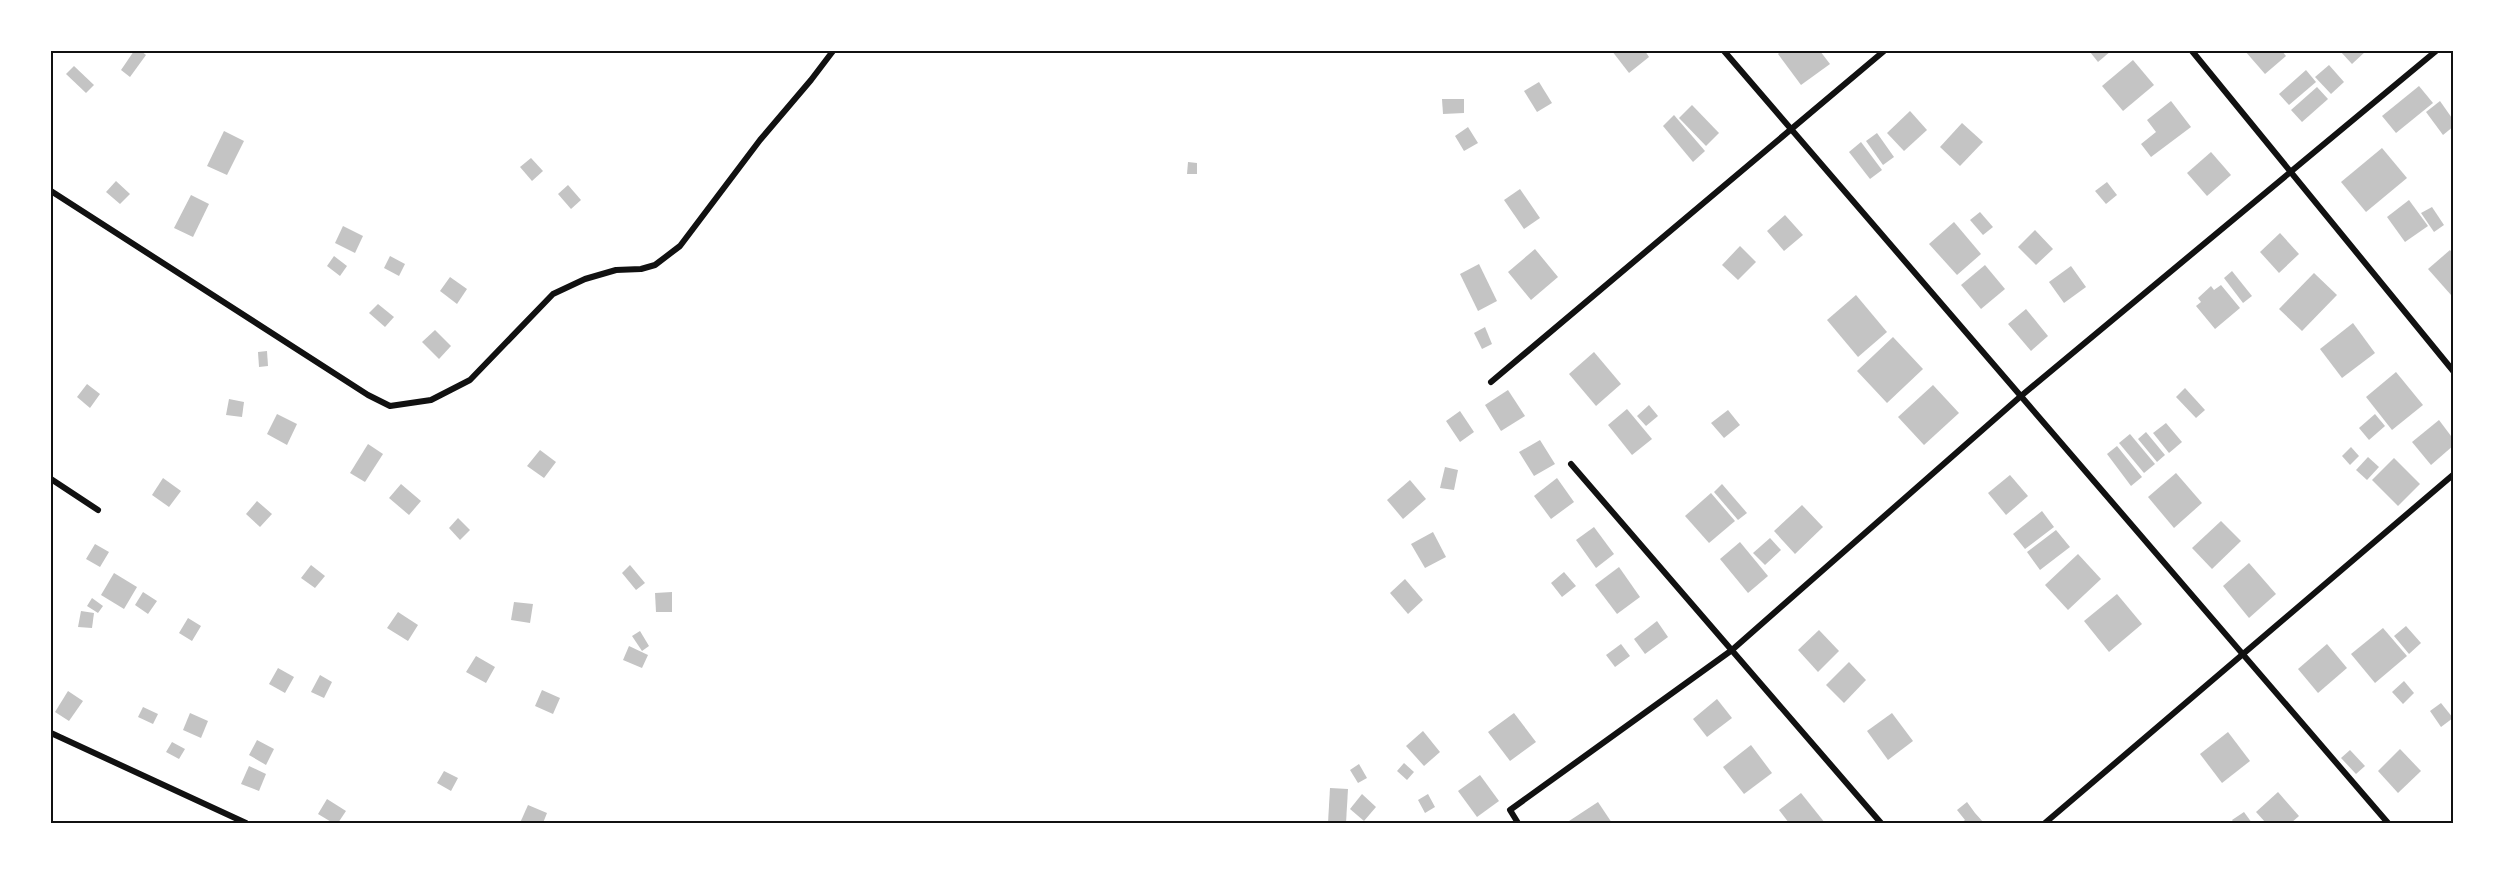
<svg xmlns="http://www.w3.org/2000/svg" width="2505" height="874" viewBox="0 0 2505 874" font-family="Arial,sans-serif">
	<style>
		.building { fill: #c4c4c4 }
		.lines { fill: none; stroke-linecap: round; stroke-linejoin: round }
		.minor { stroke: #111; stroke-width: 6 }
		.neatline { fill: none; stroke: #111; stroke-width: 2 }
	</style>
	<rect width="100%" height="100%" fill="#fff"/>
	<g class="building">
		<path d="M134,51H141L146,55L130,77L121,70Z"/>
		<path d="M1612,51H1645L1649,57L1629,73Z"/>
		<path d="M1781,51H1820L1830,64L1801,85L1778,54Z"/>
		<path d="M2092,51H2111L2098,62L2090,52Z"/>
		<path d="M2245,51H2282L2286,56L2265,74Z"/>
		<path d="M2340,51H2366L2352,64Z"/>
		<path d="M2133,60L2154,85L2123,111L2102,86Z"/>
		<path d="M2329,65L2344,82L2331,94L2315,77Z"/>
		<path d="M74,66L94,85L86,93L66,74Z"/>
		<path d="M2306,70L2316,82L2289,105L2279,94Z"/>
		<path d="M1539,82L1552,103L1537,112L1524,91Z"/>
		<path d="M2419,86L2433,103L2396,133L2382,116Z"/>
		<path d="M2317,87L2328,99L2302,122L2291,110Z"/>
		<path d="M1442,99H1464V113L1443,114Z"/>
		<path d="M2171,101L2191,127L2151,157L2141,144L2156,132L2147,120Z"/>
		<path d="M2440,101L2454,121V126L2443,135L2426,112Z"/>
		<path d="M1692,105L1719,133L1706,146L1679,118Z"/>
		<path d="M1910,111L1927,130L1904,151L1887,133Z"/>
		<path d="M1674,115L1705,151L1693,162L1663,126Z"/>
		<path d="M1962,123L1983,142L1960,166L1940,147Z"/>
		<path d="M1468,127L1478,143L1464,151L1455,136Z"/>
		<path d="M224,131L244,141L227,175L207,166Z"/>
		<path d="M1877,133L1894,157L1883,165L1866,141Z"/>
		<path d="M1861,142L1882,170L1870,179L1849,152Z"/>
		<path d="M2382,148L2407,178L2366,212L2341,182Z"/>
		<path d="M2211,152L2231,175L2207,196L2187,173Z"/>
		<path d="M531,158L543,171L532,181L520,167Z"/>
		<path d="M1188,162L1197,163V174H1187Z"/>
		<path d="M116,181L130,194L120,204L106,192Z"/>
		<path d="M2107,182L2117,195L2106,204L2095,191Z"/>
		<path d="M568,185L581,200L571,209L558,194Z"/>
		<path d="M1520,189L1540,218L1524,229L1504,200Z"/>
		<path d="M191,195L209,204L193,237L174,228Z"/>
		<path d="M2409,200L2428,226L2405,242L2387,217Z"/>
		<path d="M2432,207L2444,225L2434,232L2421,213Z"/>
		<path d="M1980,212L1993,227L1983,235L1970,220Z"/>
		<path d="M1785,215L1803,235L1784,251L1767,231Z"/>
		<path d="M1954,222L1981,254L1957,275L1929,244Z"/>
		<path d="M343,226L363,236L355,253L335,243Z"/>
		<path d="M2035,230L2053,249L2036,265L2018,247Z"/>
		<path d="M2280,233L2299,254L2279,273L2260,252Z"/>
		<path d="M1740,246L1756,262L1738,280L1722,265Z"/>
		<path d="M1535,249L1558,277L1531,300L1508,272Z"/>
		<path d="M2450,250L2454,255V292L2451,295L2428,269Z"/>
		<path d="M334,256L347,266L340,276L327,266Z"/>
		<path d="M390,256L405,264L399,276L384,268Z"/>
		<path d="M1479,264L1497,301L1478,311L1460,274Z"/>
		<path d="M1985,265L2005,289L1981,309L1961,285Z"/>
		<path d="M2071,266L2086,287L2064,303L2049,282Z"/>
		<path d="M2232,271L2252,296L2243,303L2224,278Z"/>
		<path d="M2314,273L2337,295L2302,331L2279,309Z"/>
		<path d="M450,277L467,289L457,304L440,291Z"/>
		<path d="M2221,285L2240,308L2215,329L2196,306L2201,302L2198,298L2211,286L2214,290Z"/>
		<path d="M1856,295L1887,332L1858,357L1827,320Z"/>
		<path d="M378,304L394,317L385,327L369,313Z"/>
		<path d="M2026,309L2048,336L2031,351L2008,324Z"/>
		<path d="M2353,323L2375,353L2342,378L2320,349Z"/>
		<path d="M1485,327L1492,344L1482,349L1474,333Z"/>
		<path d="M435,330L451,346L439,359L422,342Z"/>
		<path d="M1893,337L1923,369L1887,403L1857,371Z"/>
		<path d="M267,351L268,366L259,367L258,352Z"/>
		<path d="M1594,352L1621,384L1596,406L1569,374Z"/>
		<path d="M2396,372L2423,405L2392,430L2366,397Z"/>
		<path d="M87,384L100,394L90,408L77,397Z"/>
		<path d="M1933,385L1959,413L1924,445L1898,417Z"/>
		<path d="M2185,388L2205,410L2196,418L2176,397Z"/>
		<path d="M1508,390L1525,416L1501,431L1485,405Z"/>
		<path d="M229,399L244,402L242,417L226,415Z"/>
		<path d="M1649,405L1658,416L1646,426L1637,416Z"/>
		<path d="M1627,409L1652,439L1632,455L1608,425Z"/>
		<path d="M1728,410L1740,425L1724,438L1711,423Z"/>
		<path d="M1460,411L1474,432L1460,442L1446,421Z"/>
		<path d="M277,414L297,424L287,445L267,434Z"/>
		<path d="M2375,414L2385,426L2369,440L2359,428Z"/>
		<path d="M2439,420L2454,440V445L2431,465L2412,442Z"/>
		<path d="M2166,423L2182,442L2169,453L2153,433Z"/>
		<path d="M2146,432L2165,455L2157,462L2138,439Z"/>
		<path d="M2130,434L2155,464L2144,473L2119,443Z"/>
		<path d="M1540,440L1555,464L1534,476L1519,452Z"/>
		<path d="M368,444L383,454L365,482L350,473Z"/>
		<path d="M2117,446L2142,477L2131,486L2107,454Z"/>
		<path d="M2351,447L2359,456L2350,465L2342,456Z"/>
		<path d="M540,450L556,462L544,478L527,466Z"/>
		<path d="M2368,457L2379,467L2367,480L2356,470Z"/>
		<path d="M2394,458L2420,484L2398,506L2372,480Z"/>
		<path d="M1445,467L1458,470L1454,490L1440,488Z"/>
		<path d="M2176,473L2202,503L2174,528L2148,497Z"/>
		<path d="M2010,475L2028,496L2006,515L1988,493Z"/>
		<path d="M163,478L181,491L169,507L152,495Z"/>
		<path d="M1557,478L1574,502L1551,519L1534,496Z"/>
		<path d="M1410,480L1426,499L1403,519L1387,500Z"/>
		<path d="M401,484L421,501L409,515L389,498Z"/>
		<path d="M1722,484L1747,513L1738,520L1714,492Z"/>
		<path d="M1711,493L1735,521L1709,543L1685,516Z"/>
		<path d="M257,501L272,514L260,527L246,514Z"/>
		<path d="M1802,505L1823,527L1795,554L1774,531Z"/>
		<path d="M2042,511L2054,527L2025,549L2013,534Z"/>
		<path d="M458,518L470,530L460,540L449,528Z"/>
		<path d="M2221,521L2241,541L2212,569L2192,548Z"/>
		<path d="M1594,527L1614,554L1596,568L1576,540Z"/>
		<path d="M2056,530L2070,547L2040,570L2027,552Z"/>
		<path d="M1433,532L1446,557L1425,568L1411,544Z"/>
		<path d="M1770,538L1781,550L1765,565L1753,553Z"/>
		<path d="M1740,542L1768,576L1748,593L1720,559Z"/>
		<path d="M95,544L109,552L100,567L86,559Z"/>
		<path d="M2078,554L2101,579L2068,610L2045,585Z"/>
		<path d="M2249,563L2276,594L2249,618L2223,586Z"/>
		<path d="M311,565L325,576L315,588L301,578Z"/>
		<path d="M630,565L645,583L636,590L622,573Z"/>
		<path d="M1619,567L1640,597L1617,614L1595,585Z"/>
		<path d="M1564,572L1576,586L1562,597L1551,583Z"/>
		<path d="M114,573L137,587L124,609L101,595Z"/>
		<path d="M1405,579L1423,600L1408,614L1390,593Z"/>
		<path d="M143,592L157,601L148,614L135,605Z"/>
		<path d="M672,592V612H656L655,593Z"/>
		<path d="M2117,594L2142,624L2109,652L2084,621Z"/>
		<path d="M92,598L103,606L98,613L87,606Z"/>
		<path d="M514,602L533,604L530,623L511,620Z"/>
		<path d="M81,611L94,613L92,628L78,627Z"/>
		<path d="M398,612L418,625L408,641L387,628Z"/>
		<path d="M188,618L201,626L192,641L179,633Z"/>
		<path d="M1657,621L1668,637L1645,654L1634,639Z"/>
		<path d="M2406,626L2421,643L2409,654L2394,636Z"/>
		<path d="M2383,628L2407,656L2375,683L2351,654Z"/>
		<path d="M1819,630L1839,651L1818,672L1798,650Z"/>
		<path d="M640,631L649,646L642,651L632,636Z"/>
		<path d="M1621,644L1630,656L1615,667L1606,655Z"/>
		<path d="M2327,644L2347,668L2318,693L2298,669Z"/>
		<path d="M629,646L648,655L642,668L623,660Z"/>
		<path d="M476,656L495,667L486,683L466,672Z"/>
		<path d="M1849,662L1866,680L1844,703L1826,685Z"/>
		<path d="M278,668L294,677L285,693L269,684Z"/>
		<path d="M320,675L332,682L324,698L311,692Z"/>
		<path d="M2404,681L2414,693L2403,704L2392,692Z"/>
		<path d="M542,690L560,698L553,714L535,706Z"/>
		<path d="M68,691L83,701L69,721L55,712Z"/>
		<path d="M1717,699L1732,718L1707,737L1693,719Z"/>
		<path d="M2441,703L2453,718L2441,727L2430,711Z"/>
		<path d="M143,707L158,714L153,724L138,717Z"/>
		<path d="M190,713L208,721L201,738L183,730Z"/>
		<path d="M1514,713L1536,742L1510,761L1488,732Z"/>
		<path d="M1892,713L1913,741L1888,760L1867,731Z"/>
		<path d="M1423,731L1440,752L1424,766L1406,746Z"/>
		<path d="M2228,732L2250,761L2222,783L2200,754Z"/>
		<path d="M257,740L274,749L266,765L249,755Z"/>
		<path d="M172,742L185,749L179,759L166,752Z"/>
		<path d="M1751,745L1772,773L1744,794L1723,767Z"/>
		<path d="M2400,749L2421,771L2398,793L2378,771Z"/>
		<path d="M2350,750L2365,766L2356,774L2341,758Z"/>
		<path d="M1404,763L1414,772L1407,780L1397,771Z"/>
		<path d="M1359,764L1367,778L1358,783L1350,770Z"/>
		<path d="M249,766L266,774L259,791L241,784Z"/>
		<path d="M444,771L458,778L451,791L437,783Z"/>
		<path d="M1480,775L1499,801L1477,817L1458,791Z"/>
		<path d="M1330,788L1348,789L1346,823H1328Z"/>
		<path d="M2278,792L2299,816L2291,823H2266L2256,812Z"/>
		<path d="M1801,793L1825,823H1789L1779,810Z"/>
		<path d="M1362,794L1376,807L1364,821L1350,809Z"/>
		<path d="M1428,794L1435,807L1425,813L1418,800Z"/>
		<path d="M327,799L346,811L338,823H333L318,814Z"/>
		<path d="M1598,802L1612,823H1571L1569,821Z"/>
		<path d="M1967,802L1975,813L1984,823H1961L1965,820L1957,810Z"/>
		<path d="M528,805L547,813L543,823H520Z"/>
		<path d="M2244,812L2252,823H2234L2232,820Z"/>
	</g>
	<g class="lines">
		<g class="minor">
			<path d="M1724,51L2388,823"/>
			<path d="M2192,51L2454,372"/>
			<path d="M51,191L368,395L390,406L431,400L470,380L553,294L585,279L616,270L641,269L655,265L680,246L760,140L811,80L833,51"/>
			<path d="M1491,382L1884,51"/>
			<path d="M1571,464L1881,823"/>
			<path d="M51,479L98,510"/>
			<path d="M51,733L246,823"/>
			<path d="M1518,823L1510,810L1732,650L2021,396L2436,51"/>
			<path d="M2045,823L2454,474"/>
		</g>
	</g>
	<rect width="2505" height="874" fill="none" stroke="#ffffff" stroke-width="105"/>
	<rect x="52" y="52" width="2400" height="770" class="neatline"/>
</svg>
